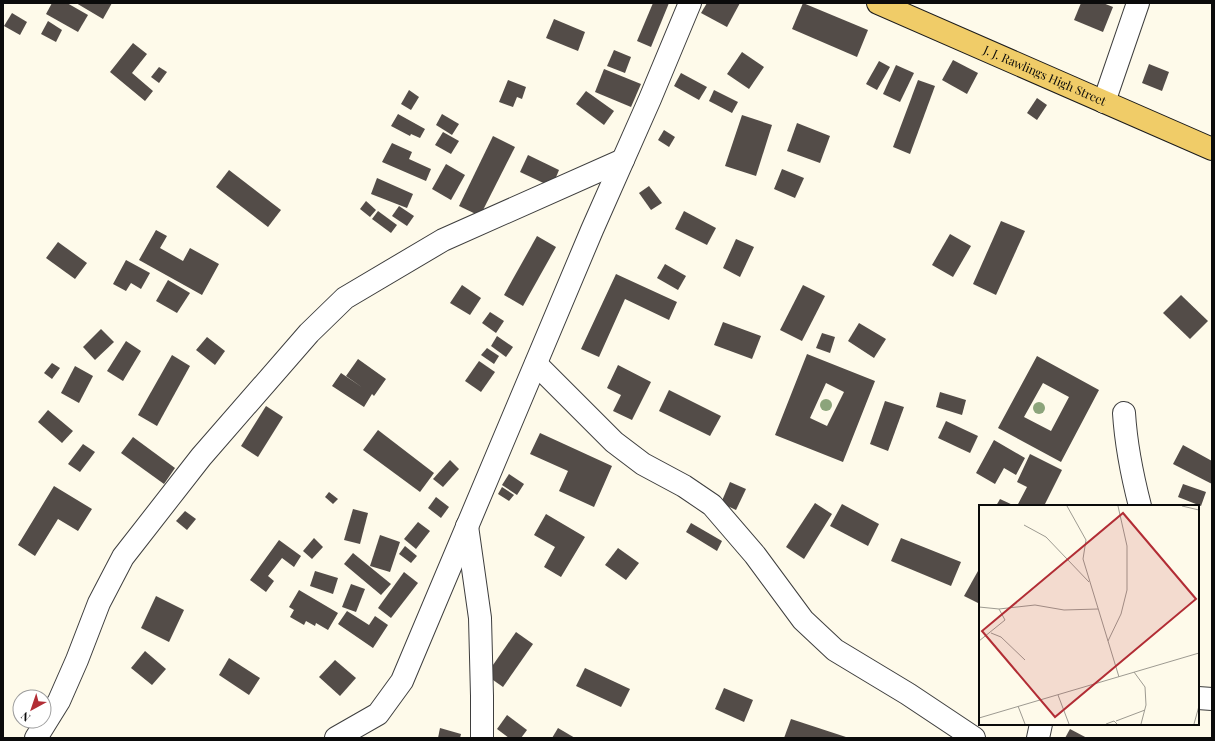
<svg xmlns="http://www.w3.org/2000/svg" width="1215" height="741" viewBox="0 0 1215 741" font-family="'Playfair Display',serif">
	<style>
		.building { fill: #534c48; fill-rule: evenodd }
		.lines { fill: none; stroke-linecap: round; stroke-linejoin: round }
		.minor-casing { stroke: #3e3e3e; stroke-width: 24 }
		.major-casing { stroke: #1c1c1c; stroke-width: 24 }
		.minor { stroke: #fff; stroke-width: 22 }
		.major { stroke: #f0cc68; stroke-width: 22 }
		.tree { fill: #8ca47b }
		.labels { text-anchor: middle; stroke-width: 4; stroke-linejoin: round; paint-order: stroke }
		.street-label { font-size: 12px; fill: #0b0b0b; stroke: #fff }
		.inset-road { fill: none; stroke: #9d9a91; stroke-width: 1 }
		.view { fill: #b22d35; fill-opacity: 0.15; stroke: #b22d35; stroke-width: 2 }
		.inset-edge { fill: none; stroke: #0b0b0b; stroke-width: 2 }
	</style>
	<rect width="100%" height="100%" fill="#fefaea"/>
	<g class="building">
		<path d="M52,3H67L88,15L78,32L46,14Z"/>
		<path d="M76,3H112L103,19Z"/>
		<path d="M653,3H669L651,47L637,41Z"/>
		<path d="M707,3H740L727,27L701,13Z"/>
		<path d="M803,3L868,30L857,57L792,29Z"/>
		<path d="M1081,3H1103L1113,7L1103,32L1074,20Z"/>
		<path d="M12,13L27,22L20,35L4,26Z"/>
		<path d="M554,19L585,32L578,51L546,38Z"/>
		<path d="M48,21L62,30L56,42L41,34Z"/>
		<path d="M133,43L147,54L132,73L153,91L145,101L110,72Z"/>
		<path d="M614,50L631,57L625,73L607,66Z"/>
		<path d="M742,52L764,67L749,89L727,74Z"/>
		<path d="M953,60L978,73L967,94L942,80Z"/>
		<path d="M879,61L890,67L877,90L866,84Z"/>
		<path d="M1149,64L1169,72L1162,91L1142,83Z"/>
		<path d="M896,65L914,73L900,102L883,94Z"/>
		<path d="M159,67L167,72L159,83L151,77Z"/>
		<path d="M604,69L641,84L631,107L595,92Z"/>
		<path d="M681,73L707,87L699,100L674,86Z"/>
		<path d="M508,80L526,87L522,99L517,97L513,107L499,102Z"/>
		<path d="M918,80L935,86L910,154L893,147Z"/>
		<path d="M409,90L419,97L411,110L401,104Z"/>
		<path d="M714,90L738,102L732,113L709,101Z"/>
		<path d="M586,91L614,111L604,125L576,104Z"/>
		<path d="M1037,98L1047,105L1037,120L1027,113Z"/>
		<path d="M398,114L425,129L420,138L411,134L410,136L391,126Z"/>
		<path d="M442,114L459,124L452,135L436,125Z"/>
		<path d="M742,115L772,125L756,176L725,166Z"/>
		<path d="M797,123L830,136L820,163L787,151Z"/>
		<path d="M664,130L675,137L669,147L658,140Z"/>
		<path d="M443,132L459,141L451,154L435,145Z"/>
		<path d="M493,136L515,147L480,216L459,206Z"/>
		<path d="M392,143L412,152L409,159L431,169L426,181L382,162Z"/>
		<path d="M528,155L559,170L552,187L520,172Z"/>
		<path d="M446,164L465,175L451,200L432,189Z"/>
		<path d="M782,169L804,178L795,198L774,189Z"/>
		<path d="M229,170L281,210L268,227L216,187Z"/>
		<path d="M377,178L413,194L407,208L371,194Z"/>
		<path d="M649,186L662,203L651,210L639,193Z"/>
		<path d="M366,201L376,210L370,217L360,209Z"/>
		<path d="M399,206L414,216L407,226L392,216Z"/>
		<path d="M378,211L397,225L391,233L372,219Z"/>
		<path d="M684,211L716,228L707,245L675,229Z"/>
		<path d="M1001,221L1025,231L996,295L973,284Z"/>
		<path d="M156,230L167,236L160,248L183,261L190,248L219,264L202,295L139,260Z"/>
		<path d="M950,234L971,246L953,277L932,265Z"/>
		<path d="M537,236L556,247L523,306L504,295Z"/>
		<path d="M736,239L754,247L740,277L723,268Z"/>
		<path d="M58,242L87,263L75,279L46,258Z"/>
		<path d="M126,260L150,273L141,289L131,283L126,291L113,284Z"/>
		<path d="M665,264L686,276L678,290L657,278Z"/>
		<path d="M616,274L677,302L669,320L625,299L599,357L581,349Z"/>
		<path d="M168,280L190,293L177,313L156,301Z"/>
		<path d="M462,285L481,298L470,315L450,303Z"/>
		<path d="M803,285L825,296L802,341L780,330Z"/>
		<path d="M1181,295L1208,321L1190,339L1163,313Z"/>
		<path d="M490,312L504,321L496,333L482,323Z"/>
		<path d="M723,322L761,336L752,359L714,345Z"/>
		<path d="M859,323L886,339L874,358L848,341Z"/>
		<path d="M101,329L114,342L95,360L83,347Z"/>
		<path d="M822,333L835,337L830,353L816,348Z"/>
		<path d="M497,336L513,347L506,357L491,346Z"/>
		<path d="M207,337L225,351L215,365L196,350Z"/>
		<path d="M126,341L141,351L123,381L107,371Z"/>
		<path d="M487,348L499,356L494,364L481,355Z"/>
		<path d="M807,354L875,381L843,462L775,435ZM826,383L844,392L827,426L810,418Z"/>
		<path d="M172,355L190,366L157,426L138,415Z"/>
		<path d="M1037,356L1099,390L1061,462L998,428ZM1043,383L1069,397L1051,431L1024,417Z"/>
		<path d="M358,359L386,379L374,396L372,394L364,407L332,386L341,373L363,388L346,376Z"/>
		<path d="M479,361L495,372L481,392L465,381Z"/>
		<path d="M52,363L60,368L52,379L44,373Z"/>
		<path d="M618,365L651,382L632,420L613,411L621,395L607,388Z"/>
		<path d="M75,366L93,376L79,403L61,393Z"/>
		<path d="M669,390L721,416L710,436L659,411Z"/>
		<path d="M940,392L966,400L962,415L936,407Z"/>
		<path d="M885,401L904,407L888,451L870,444Z"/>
		<path d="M266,406L283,417L258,457L241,446Z"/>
		<path d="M48,410L73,431L62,443L38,422Z"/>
		<path d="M946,421L978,436L970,453L938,438Z"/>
		<path d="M378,430L434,473L420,492L363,450Z"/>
		<path d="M540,433L612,466L594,507L559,491L568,471L530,454Z"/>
		<path d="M133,437L175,468L164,484L121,453Z"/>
		<path d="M994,440L1025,458L1016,475L1004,468L995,484L976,473Z"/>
		<path d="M83,444L95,452L80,472L68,464Z"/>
		<path d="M1183,445L1212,461V484L1173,464Z"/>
		<path d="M1030,454L1062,470L1044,506H1017L1027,487L1017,482Z"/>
		<path d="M450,460L459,469L443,487L433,479Z"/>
		<path d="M509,474L524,484L517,495L502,485Z"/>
		<path d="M730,482L746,489L736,510L721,503Z"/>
		<path d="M1183,484L1206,492L1201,506L1178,497Z"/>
		<path d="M54,486L92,509L78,531L58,519L35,556L18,545Z"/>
		<path d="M502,487L514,495L509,501L498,494Z"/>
		<path d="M329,492L338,499L333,504L325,497Z"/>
		<path d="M436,497L449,507L441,518L428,508Z"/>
		<path d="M1000,499L1015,506H996Z"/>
		<path d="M815,503L832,514L804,559L786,547Z"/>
		<path d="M842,504L879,524L868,546L830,526Z"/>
		<path d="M353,509L368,513L360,544L344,540Z"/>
		<path d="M185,511L196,519L187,530L176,521Z"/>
		<path d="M546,514L585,537L561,577L544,567L555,547L534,535Z"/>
		<path d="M418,522L430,531L416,549L404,539Z"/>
		<path d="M691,523L722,541L717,551L686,532Z"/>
		<path d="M380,535L400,542L390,572L370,566Z"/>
		<path d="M314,538L323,547L312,559L303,551Z"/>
		<path d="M901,538L961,562L951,586L891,561Z"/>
		<path d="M279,540L301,556L294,567L282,558L268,576L274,581L266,592L250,580Z"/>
		<path d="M405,546L417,556L411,563L399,554Z"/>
		<path d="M618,548L639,563L626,580L605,565Z"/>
		<path d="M353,553L391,584L381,595L344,564Z"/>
		<path d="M315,571L338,578L333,594L310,586Z"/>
		<path d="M978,571L980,572V604L964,596Z"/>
		<path d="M404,572L418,583L391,618L378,608Z"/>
		<path d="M351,584L365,589L356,612L342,607Z"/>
		<path d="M299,590L338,613L328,630L316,623L315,626L306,621L304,625L290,617L294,610L289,607Z"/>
		<path d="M156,596L184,610L169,642L141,628Z"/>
		<path d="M347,611L369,625L375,616L388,625L373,648L338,624Z"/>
		<path d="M516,632L533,644L503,687L486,675Z"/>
		<path d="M145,651L166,669L152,685L131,668Z"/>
		<path d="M229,658L260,678L249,695L219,675Z"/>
		<path d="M335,660L356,678L340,696L319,677Z"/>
		<path d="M585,668L630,689L621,707L576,686Z"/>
		<path d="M724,688L753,700L744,722L715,709Z"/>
		<path d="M507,715L527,730L521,738H509L497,729Z"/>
		<path d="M791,719L849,738H784Z"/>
		<path d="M440,728L461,734L460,738H438Z"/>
		<path d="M558,728L575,738H552Z"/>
		<path d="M1070,729L1087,738H1065Z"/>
	</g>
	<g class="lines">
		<defs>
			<g id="minor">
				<path d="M1104,102L1138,3"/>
				<path d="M536,364L614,442L643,464L684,486L712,505L755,555L803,620L835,650L908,694L974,738"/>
				<path d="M1124,413C1126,445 1132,475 1140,506"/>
				<path d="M467,526L480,618L482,696V738"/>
				<path d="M1198,698L1212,699"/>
				<path d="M36,738L59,701L77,660L99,603L123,557L201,457L309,333L345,298L443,240L623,160"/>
				<path d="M336,738L378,714L402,681L592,230L650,99L690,3"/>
				<path d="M1038,738L1041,724"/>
			</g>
			<g id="major">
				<path id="s1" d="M878,3L1212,149"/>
			</g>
		</defs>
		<use href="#minor" class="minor-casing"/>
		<use href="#major" class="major-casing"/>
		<use href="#minor" class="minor"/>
		<use href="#major" class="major"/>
	</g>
	<g class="tree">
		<circle cx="826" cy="405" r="6"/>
		<circle cx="1039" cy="408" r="6"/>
	</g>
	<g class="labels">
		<g class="street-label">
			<text dy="4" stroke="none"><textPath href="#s1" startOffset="182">J. J. Rawlings High Street</textPath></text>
		</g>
	</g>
	<g transform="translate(979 505)">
		<rect width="220" height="220" fill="#fefaea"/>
		<path class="inset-road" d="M88,1L107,35L104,54L140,172M203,1L220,5M45,20L67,32L110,77M0,102L20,104L56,100L85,105L119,104M12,128L22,132L46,155M0,136L26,115L20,104M129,136L142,109L148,85V41L139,1M155,167L166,182L167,200L162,219M79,190L90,219M39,201L46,219M0,213L220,148M137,216L166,205M127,219L135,216L138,219M215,219L220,201"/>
		<path class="view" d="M144,8L217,94L76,212L3,126Z"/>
		<rect width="220" height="220" class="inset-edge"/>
	</g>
	<rect width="1215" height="741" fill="none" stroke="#0b0b0b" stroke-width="8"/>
	<g transform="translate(32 709) rotate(220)"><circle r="19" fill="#ffffff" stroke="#9d9d9d"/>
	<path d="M0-3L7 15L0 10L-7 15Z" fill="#b22d35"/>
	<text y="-6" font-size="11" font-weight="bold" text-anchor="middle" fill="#0b0b0b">N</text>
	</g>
</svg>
